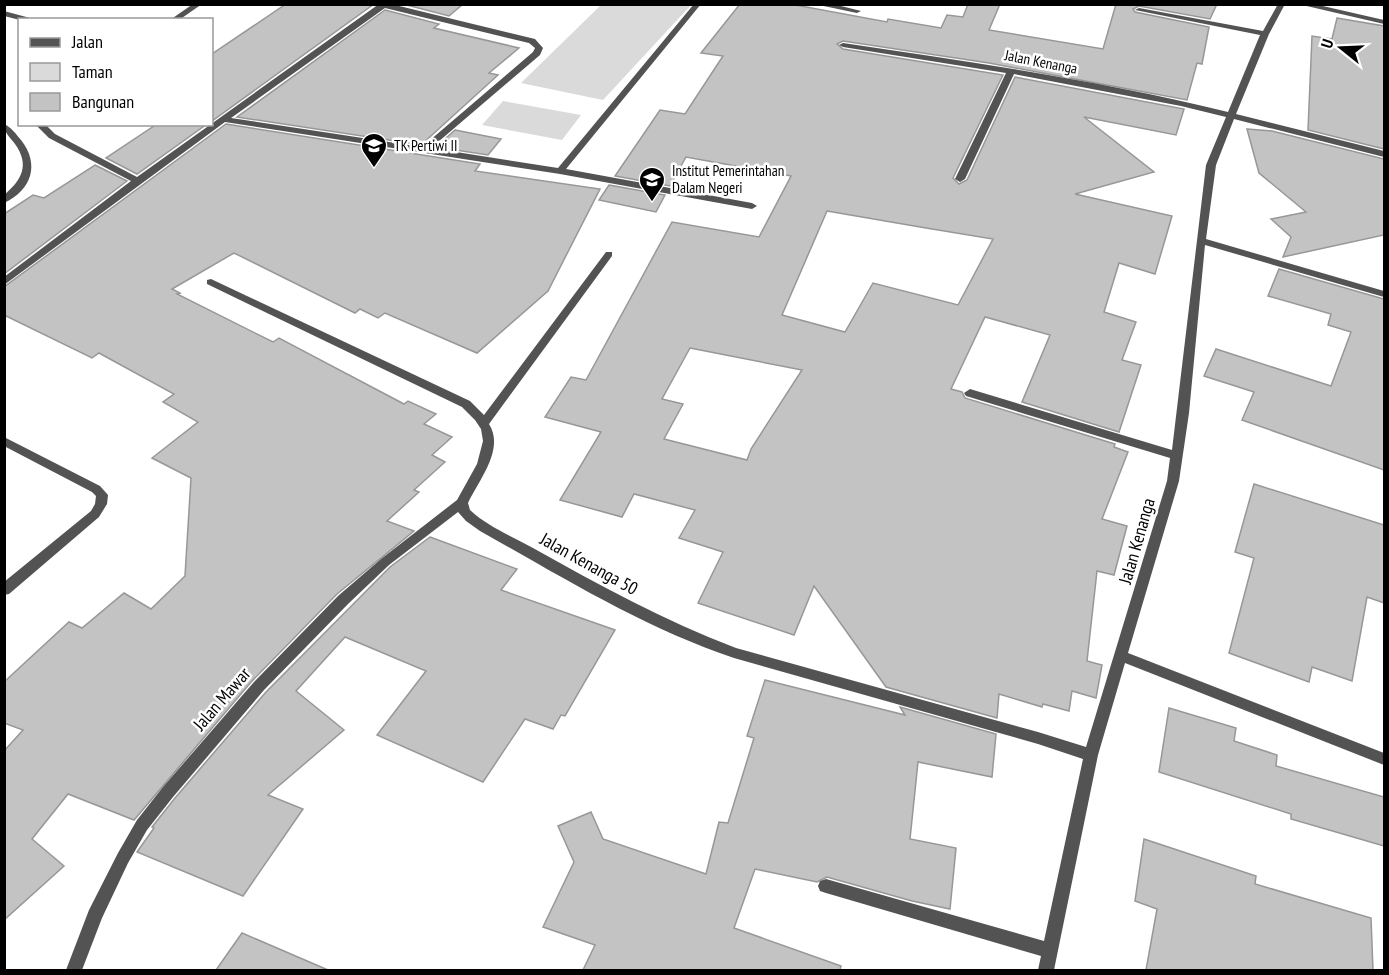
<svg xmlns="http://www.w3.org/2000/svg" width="1389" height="975" viewBox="0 0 1389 975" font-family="'PT Sans Narrow',sans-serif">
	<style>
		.green { fill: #dadada }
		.building { fill: #c3c3c3; stroke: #979797; stroke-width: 1.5; fill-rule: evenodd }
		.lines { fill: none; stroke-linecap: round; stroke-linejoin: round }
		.service { fill: #535353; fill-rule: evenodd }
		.minor { fill: #535353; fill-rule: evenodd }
		.labels { text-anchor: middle; stroke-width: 5; stroke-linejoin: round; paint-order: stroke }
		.far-street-label { font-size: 15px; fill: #000; stroke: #fff }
		.far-poi-label { font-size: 15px; fill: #000; stroke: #fff; text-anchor: start }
		.street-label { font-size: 18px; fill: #000; stroke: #fff }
	</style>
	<rect width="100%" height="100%" fill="#fff"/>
	<g class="green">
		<path d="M601,5H691L603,100L521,83Z"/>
		<path d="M503,101L581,115L562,140L482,125Z"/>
	</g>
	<g class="building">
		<path d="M286,4H374L212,121V54Z"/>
		<path d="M403,4H463L449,16Z"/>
		<path d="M740,4H790L887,22L888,19L941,28L947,15L963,17L968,4H1000L989,30L1103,49L1116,4H1217L1210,19L1139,6L1133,9L1135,12L1209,27L1202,64L1197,63L1187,100L989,63L843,41L837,44L843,49L1003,75L953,178L959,184L967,180L1015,77L1184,109L1176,135L1084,117L1154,172L1075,194L1172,216L1155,274L1119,263L1104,312L1136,322L1122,360L1141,365L1119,432L1022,402L1050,335L985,317L951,389L962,392L965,398L1115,444L1114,447L1128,452L1102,519L1127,526L1114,575L1097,571L1087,661L1102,665L1096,698L1072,691L1069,711L1043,704L1042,707L999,694L997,718L886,687L814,586L794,635L698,603L723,552L679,538L695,510L634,494L622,517L560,500L601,432L545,417L571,377L586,380L672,222L759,237L791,176L686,157L670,186L615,176L660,110L685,114L723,56L701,53ZM827,211L926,228L993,239L958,305L873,283L845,332L782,315ZM690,348L802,370L751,449L747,460L664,439L683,404L662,399Z"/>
		<path d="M385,10L439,24L434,28L519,48L489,73L498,75L421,145L237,117Z"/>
		<path d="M1337,18L1384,26V149L1308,130L1312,36L1332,39Z"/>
		<path d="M157,124H207L137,174L106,158Z"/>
		<path d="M226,124L480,164L475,171L600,189L548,291L477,353L385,313L378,318L360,309L355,313L234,253L172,289L180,293L177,294L273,342L279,338L404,404L408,401L436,414L424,424L452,437L432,455L445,462L414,490L419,492L387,521L414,531L337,594L252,681L134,820L68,794L32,839L64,866L4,920V751L23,730L4,723V682L69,622L82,628L124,593L151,609L185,576L191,478L152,458L198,422L163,402L174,394L99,353L92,358L4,315V287Z"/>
		<path d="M1247,129L1272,131L1384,159V235L1283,257L1291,237L1271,219L1306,212L1259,173Z"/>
		<path d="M455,130L501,139L488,155L436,147Z"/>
		<path d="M95,165L127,181L4,274V214L33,195L44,198Z"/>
		<path d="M609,185L665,195L656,212L599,200Z"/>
		<path d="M1279,269L1384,299V470L1242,420L1254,392L1204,376L1216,349L1331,386L1351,332L1328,325L1331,314L1268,296Z"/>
		<path d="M1254,484L1384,525V603L1367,597L1352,681L1312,667L1309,682L1229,653L1254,558L1235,552Z"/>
		<path d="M430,537L517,569L501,590L615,630L565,716L561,715L553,729L525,719L483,782L377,735L426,671L345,637L296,691L344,730L268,795L303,809L243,896L137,852L154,828L152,827L175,798L266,692L390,567Z"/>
		<path d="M765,680L905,715L900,707L996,734L992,777L918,762L910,839L956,848L950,909L912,901L827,877L817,882L755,869L734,928L841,966L840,970H583L595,945L543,927L574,862L558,826L591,812L603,839L706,874L719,822L728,823L754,738L747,736Z"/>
		<path d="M1169,708L1236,728L1234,741L1277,755L1276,766L1384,797V846L1291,819V814L1159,772Z"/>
		<path d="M1144,839L1256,876L1255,884L1371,918L1373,970H1146L1157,909L1135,901Z"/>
		<path d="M242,933L328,970H216Z"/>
	</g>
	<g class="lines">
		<path class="service" d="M4,437L100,486L108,495L107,504L99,517L9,594L4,595V582L91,511L95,504L96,496L92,492L4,446Z"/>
		<g class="minor">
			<path d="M193,4H202L179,20H170Z"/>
			<path d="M379,4H391L535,39L543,48L540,55L431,148L558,168L694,4H701L566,169L752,203L757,206L752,209L560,174L225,122L4,285V277L131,181L49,138L35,124H45L55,134L137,177ZM385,8L529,43L535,48L533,52L422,147L231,118Z"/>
			<path d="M814,4H833L861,11L857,13Z"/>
			<path d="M1278,4H1285L1269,34L1236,114L1384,151V157L1234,119L1216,165L1206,239L1384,291V297L1205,245L1189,413L1179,481L1128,653L1384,753V765L1125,663L1098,755L1054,970H1038L1041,956L826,893L820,891L818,886L820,881L826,879L1044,941L1083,759L1038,744L734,658C644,628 562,577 480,531L466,521L458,512L389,565L348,604L264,690L173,797L147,830L128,863L102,918L82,970H66L89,910L118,853L137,820L163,787L254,682L338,596L381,559L457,500L477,464L483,441L481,429L475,420L462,407L207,284V280L211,279L470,401L484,415L606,252H612V256L489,424C505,449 479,480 468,503L470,510C488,527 512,536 533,548C599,585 665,621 736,648L1038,732L1086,747L1167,481L1170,458L966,396L964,393L970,389L1172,450L1206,165L1226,117L1181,106L1014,74L965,179L960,182L955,179L1006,73L843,47L839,45L843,43C972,62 1102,81 1228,112L1260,35L1135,10L1139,8L1263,31Z"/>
			<path d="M1298,4H1314L1384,20V24Z"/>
			<path d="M4,11L30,18V20H20L4,16Z"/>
			<path d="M4,124C11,127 16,134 21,140C40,164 32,190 4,203V195C22,180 30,165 15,144C10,137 4,133 4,124Z"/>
		</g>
	</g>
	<defs>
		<symbol id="school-pin" viewBox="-11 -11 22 30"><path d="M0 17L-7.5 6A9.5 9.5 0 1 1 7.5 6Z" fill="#000" stroke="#fff"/><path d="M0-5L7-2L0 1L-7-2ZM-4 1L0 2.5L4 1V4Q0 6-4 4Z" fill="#fff"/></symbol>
		<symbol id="university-pin" viewBox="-11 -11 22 30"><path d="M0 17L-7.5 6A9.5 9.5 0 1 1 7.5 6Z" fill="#000" stroke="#fff"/><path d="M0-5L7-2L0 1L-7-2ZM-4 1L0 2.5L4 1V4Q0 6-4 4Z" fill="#fff"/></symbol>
	</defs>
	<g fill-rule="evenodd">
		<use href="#school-pin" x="359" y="131" width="30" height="40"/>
		<use href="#university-pin" x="637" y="165" width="30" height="40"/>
	</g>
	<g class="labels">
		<g class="far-street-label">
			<text transform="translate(1041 62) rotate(11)" y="5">Jalan Kenanga</text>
		</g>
		<g class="far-poi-label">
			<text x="394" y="151">TK Pertiwi II</text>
			<text x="672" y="176">Institut Pemerintahan<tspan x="672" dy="17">Dalam Negeri</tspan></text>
		</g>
		<g class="street-label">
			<text transform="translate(1137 541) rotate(-74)" y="6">Jalan Kenanga</text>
			<text transform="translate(589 564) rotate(29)" y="6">Jalan Kenanga 50</text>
			<text transform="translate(222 699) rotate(-49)" y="6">Jalan Mawar</text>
		</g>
	</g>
	<rect width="1389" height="975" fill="none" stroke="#000000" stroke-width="12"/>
	<rect x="18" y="18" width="195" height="108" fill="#ffffff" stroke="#999999" stroke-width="1.5"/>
	<rect x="30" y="38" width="30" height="9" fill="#535353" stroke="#999999" stroke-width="1.5"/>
	<text x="72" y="48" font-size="18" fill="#000000">Jalan</text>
	<rect x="30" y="63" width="30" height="18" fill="#dadada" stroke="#999999" stroke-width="1.5"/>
	<text x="72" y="78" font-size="18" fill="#000000">Taman</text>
	<rect x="30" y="93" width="30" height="18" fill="#c3c3c3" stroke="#999999" stroke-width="1.5"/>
	<text x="72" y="108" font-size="18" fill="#000000">Bangunan</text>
	<g transform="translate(1341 48) rotate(288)" stroke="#ffffff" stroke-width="4.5" paint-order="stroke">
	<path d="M0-4.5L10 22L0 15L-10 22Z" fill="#000000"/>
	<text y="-9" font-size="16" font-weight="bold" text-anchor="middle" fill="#000000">U</text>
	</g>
</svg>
